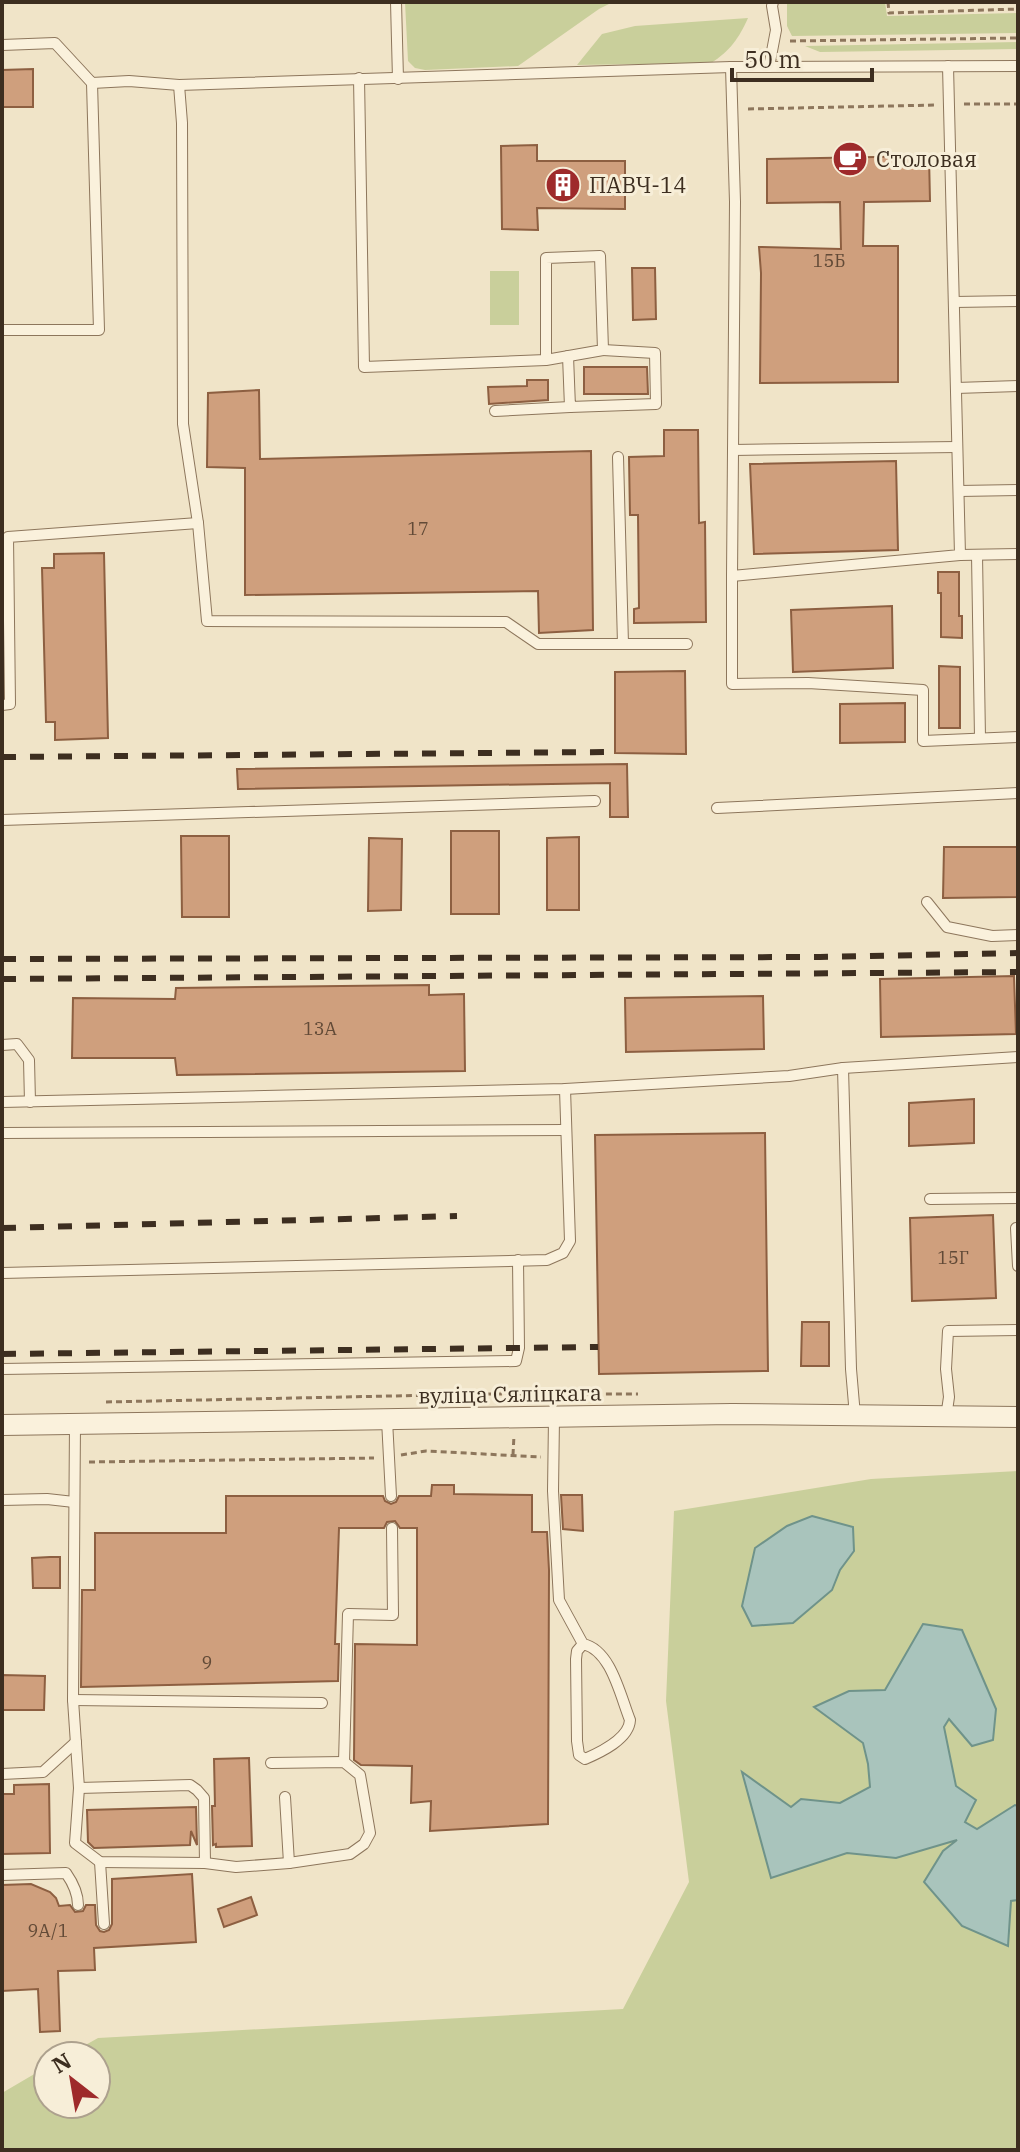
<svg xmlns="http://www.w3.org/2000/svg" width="1020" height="2152" viewBox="0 0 1020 2152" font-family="'IBM Plex Serif',serif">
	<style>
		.green { fill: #c9cf9b }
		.water { fill: #a9c4bc; stroke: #6f938a; stroke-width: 2 }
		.building { fill: #cf9f7d; stroke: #8d5f41; stroke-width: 2 }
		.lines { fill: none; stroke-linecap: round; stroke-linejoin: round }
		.service-casing { stroke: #8d765c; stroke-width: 12 }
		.minor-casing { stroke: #8d765c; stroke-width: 22 }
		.path { stroke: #8d765c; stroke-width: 3; stroke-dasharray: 6 4; stroke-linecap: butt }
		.service { stroke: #faf1dc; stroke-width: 10 }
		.minor { stroke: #faf1dc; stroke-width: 20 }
		.rail { stroke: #3d2e20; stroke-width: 6; stroke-dasharray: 14 14; stroke-linecap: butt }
		.labels { text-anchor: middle; stroke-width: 6; stroke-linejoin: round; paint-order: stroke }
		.number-label { font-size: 18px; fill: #624a37 }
		.poi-label { font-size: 22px; fill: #3d2e20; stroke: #f7eed8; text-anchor: start }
		.street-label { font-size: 22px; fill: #3d2e20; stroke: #f7eed8 }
	</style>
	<rect width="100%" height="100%" fill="#f0e4c8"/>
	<g class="green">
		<path d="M405,2H613L599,9L518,66L425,70L415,68L408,61Z"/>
		<path d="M787,2H885L887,16L1018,13V33L792,36L787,26Z"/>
		<path d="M748,18C739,38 730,51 711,63L577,65L602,34L635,26Z"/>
		<path d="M1018,42V49L820,52L805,46Z"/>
		<rect x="490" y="271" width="29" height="54"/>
		<path d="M1018,1471V2150H2V2093L48,2066V2104H96V2056H66L98,2038L623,2009L689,1882L666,1701L674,1511L871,1479Z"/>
	</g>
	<g class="water">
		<path d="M812,1516L853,1527L854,1551L840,1570L832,1590L793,1623L752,1626L742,1606L755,1548L787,1526Z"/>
		<path d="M923,1624L962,1630L996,1709L993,1740L972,1746L949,1719L944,1727L956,1786L976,1800L965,1822L977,1829L1015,1805L1018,1806V1900L1011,1901L1008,1946L962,1926L924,1882L943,1851L957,1840L896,1858L847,1853L771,1878L742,1772L791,1807L801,1799L840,1803L870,1787L868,1764L863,1743L814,1707L849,1691L885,1690Z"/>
	</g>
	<g class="building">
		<path d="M33,69V107H2V70Z"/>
		<path d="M537,145V161H625V209L537,208L538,230L502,229L501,146Z"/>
		<path d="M929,156L930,201L864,202L863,246H898V382L760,383L761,273L759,247L841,249L840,202L767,203V159Z"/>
		<path d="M632,268H655L656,319L633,320Z"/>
		<path d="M584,367H647L648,394H584Z"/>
		<path d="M527,380H548V400L489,404L488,387L527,386Z"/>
		<path d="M259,390L260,459L591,451L593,630L539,633L538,591L245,595V468L207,467L208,393Z"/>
		<path d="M664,430H698L699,523L705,522L706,622L634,623V609L639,608L638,515H630L629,457L664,456Z"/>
		<path d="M896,461L898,550L754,554L750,464Z"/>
		<path d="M104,553L108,738L55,740V722H46L42,568H54V554Z"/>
		<path d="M938,572H959V616H962V638L941,637V593H938Z"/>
		<path d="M892,606L893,668L793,672L791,610Z"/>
		<path d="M939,666L960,667V728H939Z"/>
		<path d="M685,671L686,754L615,753V672Z"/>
		<path d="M905,703V742L840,743V704Z"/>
		<path d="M627,764L628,817H610V783L238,789L237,769Z"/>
		<rect x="451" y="831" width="48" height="83"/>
		<path d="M181,836H229V917H182Z"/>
		<path d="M579,837V910H547V838Z"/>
		<path d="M369,838L402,839L401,910L368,911Z"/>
		<path d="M944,847H1018V897L943,898Z"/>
		<path d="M1014,976L1016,1034L881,1037L880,979Z"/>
		<path d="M429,985V995L464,994L465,1071L177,1075L175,1058H72L73,998L175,999L176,988Z"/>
		<path d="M763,996L764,1049L626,1052L625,998Z"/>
		<path d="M974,1099V1143L909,1146V1103Z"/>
		<path d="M765,1133L768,1371L599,1374L595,1135Z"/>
		<path d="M993,1215L996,1298L912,1301L910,1218Z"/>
		<path d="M802,1322H829V1366H801Z"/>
		<path d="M432,1485H454V1494L532,1495V1532H547L549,1570L548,1824L430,1831L431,1801L411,1803L412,1766L361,1765L354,1760L355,1644L417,1645V1528H400L395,1521L387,1522L384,1528H339L335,1644H339L338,1681L81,1687L82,1590H95V1533H226V1496H383L385,1501L391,1504L396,1502L399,1496H431Z"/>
		<path d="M561,1495H582L583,1531L563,1529Z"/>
		<path d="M50,1557H60V1588H33L32,1558Z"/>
		<path d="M2,1675L45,1676L44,1710H2Z"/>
		<path d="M249,1758L252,1846L216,1847V1844L213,1845L212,1806H215L214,1759Z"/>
		<path d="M49,1784L50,1853L2,1854V1794H14V1785Z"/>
		<path d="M196,1807L197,1845L191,1831L190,1845L94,1848L88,1842L87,1810Z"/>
		<path d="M192,1874L196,1942L94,1948L95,1970L58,1971L60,2031L40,2032L38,1989L2,1991V1885L31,1884L50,1892L56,1898L59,1906L70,1905L75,1912L83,1911L86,1905H95L96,1925L100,1931L104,1932L109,1930L112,1924V1879Z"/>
		<path d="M251,1897L257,1915L224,1927L218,1909Z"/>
	</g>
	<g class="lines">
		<defs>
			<g id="service">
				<path d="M396,2L398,79"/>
				<path d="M2,45L55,43L92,83L129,81L179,85L731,67L1018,66"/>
				<path d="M731,67L735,202L732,576L960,555L948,66"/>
				<path d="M769,67L776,30L772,6L773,2"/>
				<path d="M359,78L364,367L546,360V258L600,256L603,350L546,360"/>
				<path d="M179,85L182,123L183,424L198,523L207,621L506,622L538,644H687"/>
				<path d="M954,302L1018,301"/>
				<path d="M2,330H99L92,83"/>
				<path d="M568,356L570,407L656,404L655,353L603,350"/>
				<path d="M956,388L1018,386"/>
				<path d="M495,411L570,407"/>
				<path d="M733,450L957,447"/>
				<path d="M618,457L623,644"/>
				<path d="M959,491L1018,490"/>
				<path d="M960,555L1018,554"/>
				<path d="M977,555L980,738"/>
				<path d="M732,576V684L808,683L923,690V741L1018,737"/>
				<path d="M2,705L10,704L8,537L198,523"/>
				<path d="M717,808L1018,793"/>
				<path d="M2,820L595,801"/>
				<path d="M927,902L947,927L992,936L1018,935"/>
				<path d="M2,1045L17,1044L29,1060L30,1102"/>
				<path d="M843,1068L1018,1057"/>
				<path d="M2,1102L565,1089L789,1076L843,1068L851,1369L855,1416"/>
				<path d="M2,1133L566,1130"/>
				<path d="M930,1199L1018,1198"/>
				<path d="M1016,1228L1018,1266"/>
				<path d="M2,1273L547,1260L563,1253L570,1241L565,1089"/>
				<path d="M2,1369L516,1361L519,1348L518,1260"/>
				<path d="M946,1417L949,1397L946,1369L948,1331L1018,1330"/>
				<path d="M554,1418L553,1491L559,1600L583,1644C611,1650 620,1695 630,1720C629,1739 601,1752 585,1759L579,1755L577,1741L576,1659L577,1651L583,1644"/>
				<path d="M387,1420L391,1496"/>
				<path d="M75,1424L73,1700L79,1788L75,1843L100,1862L205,1863L236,1867L289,1863L350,1854L364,1844L370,1833L360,1775L344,1762L271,1763"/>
				<path d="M2,1500L47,1499L74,1502"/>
				<path d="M73,1700L322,1703"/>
				<path d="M344,1762L348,1614L393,1615L392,1528"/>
				<path d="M2,1774L43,1772L76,1742"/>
				<path d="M79,1788L190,1785L197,1790L204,1798L205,1863"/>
				<path d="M285,1797L289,1863"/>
				<path d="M100,1862L104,1924"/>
				<path d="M2,1875L66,1873C73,1883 78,1893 78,1905"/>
			</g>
			<path id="minor" d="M2,1425L732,1414L1018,1417"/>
		</defs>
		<use href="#service" class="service-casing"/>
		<use href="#minor" class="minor-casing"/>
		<g class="path">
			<path d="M888,2L889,13L1018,9"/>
			<path d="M790,41L1018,38"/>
			<path d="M964,104H1018"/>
			<path d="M748,109L936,105"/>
			<path d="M106,1402L485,1394H638"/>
			<path d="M401,1455L426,1451L541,1457"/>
			<path d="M513,1455L514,1435"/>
			<path d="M89,1462L374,1458"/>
		</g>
		<use href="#service" class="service"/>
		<use href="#minor" class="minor"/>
		<g class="rail">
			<path d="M2,757L606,752"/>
			<path d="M2,959L820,957L1018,953"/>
			<path d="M2,979L1018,972"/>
			<path d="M2,1228L457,1216"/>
			<path d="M2,1354L598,1347"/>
		</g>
	</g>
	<defs>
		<symbol id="cafe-disc" viewBox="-11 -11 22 22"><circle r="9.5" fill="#9e2a2b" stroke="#f7eed8"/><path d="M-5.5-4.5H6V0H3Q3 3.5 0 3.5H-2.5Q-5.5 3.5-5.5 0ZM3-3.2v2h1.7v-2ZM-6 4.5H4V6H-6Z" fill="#fff"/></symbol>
		<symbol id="building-disc" viewBox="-11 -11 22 22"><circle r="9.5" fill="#9e2a2b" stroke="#f7eed8"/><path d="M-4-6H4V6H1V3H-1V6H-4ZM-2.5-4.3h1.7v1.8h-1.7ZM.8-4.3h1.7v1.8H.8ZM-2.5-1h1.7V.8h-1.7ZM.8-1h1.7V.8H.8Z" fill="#fff"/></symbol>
	</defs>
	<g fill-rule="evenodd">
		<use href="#cafe-disc" x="830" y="139" width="40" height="40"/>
		<use href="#building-disc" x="543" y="165" width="40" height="40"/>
	</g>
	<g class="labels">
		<g class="number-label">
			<text x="829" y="267">15Б</text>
			<text x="418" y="535">17</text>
			<text x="320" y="1035">13А</text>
			<text x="953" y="1264">15Г</text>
			<text x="207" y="1669">9</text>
			<text x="48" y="1937">9А/1</text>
		</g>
		<g class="poi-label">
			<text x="876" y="167">Столовая</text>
			<text x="589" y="193">ПАВЧ-14</text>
		</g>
		<g class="street-label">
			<text transform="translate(510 1394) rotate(-1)" y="8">вуліца Сяліцкага</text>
		</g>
	</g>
	<rect width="1020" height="2152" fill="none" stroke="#3d2e20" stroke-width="8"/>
	<g transform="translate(72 2080) rotate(329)"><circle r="38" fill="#f7eed8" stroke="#ada18e" stroke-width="2"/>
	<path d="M0-6L14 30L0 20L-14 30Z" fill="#9e2a2b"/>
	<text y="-12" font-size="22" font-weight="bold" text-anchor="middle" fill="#3d2e20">N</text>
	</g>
	<path d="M732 68v12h140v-12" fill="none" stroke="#3d2e20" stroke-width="4"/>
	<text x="744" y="68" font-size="24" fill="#3d2e20" stroke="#f7eed8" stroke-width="6" paint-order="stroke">50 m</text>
</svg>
